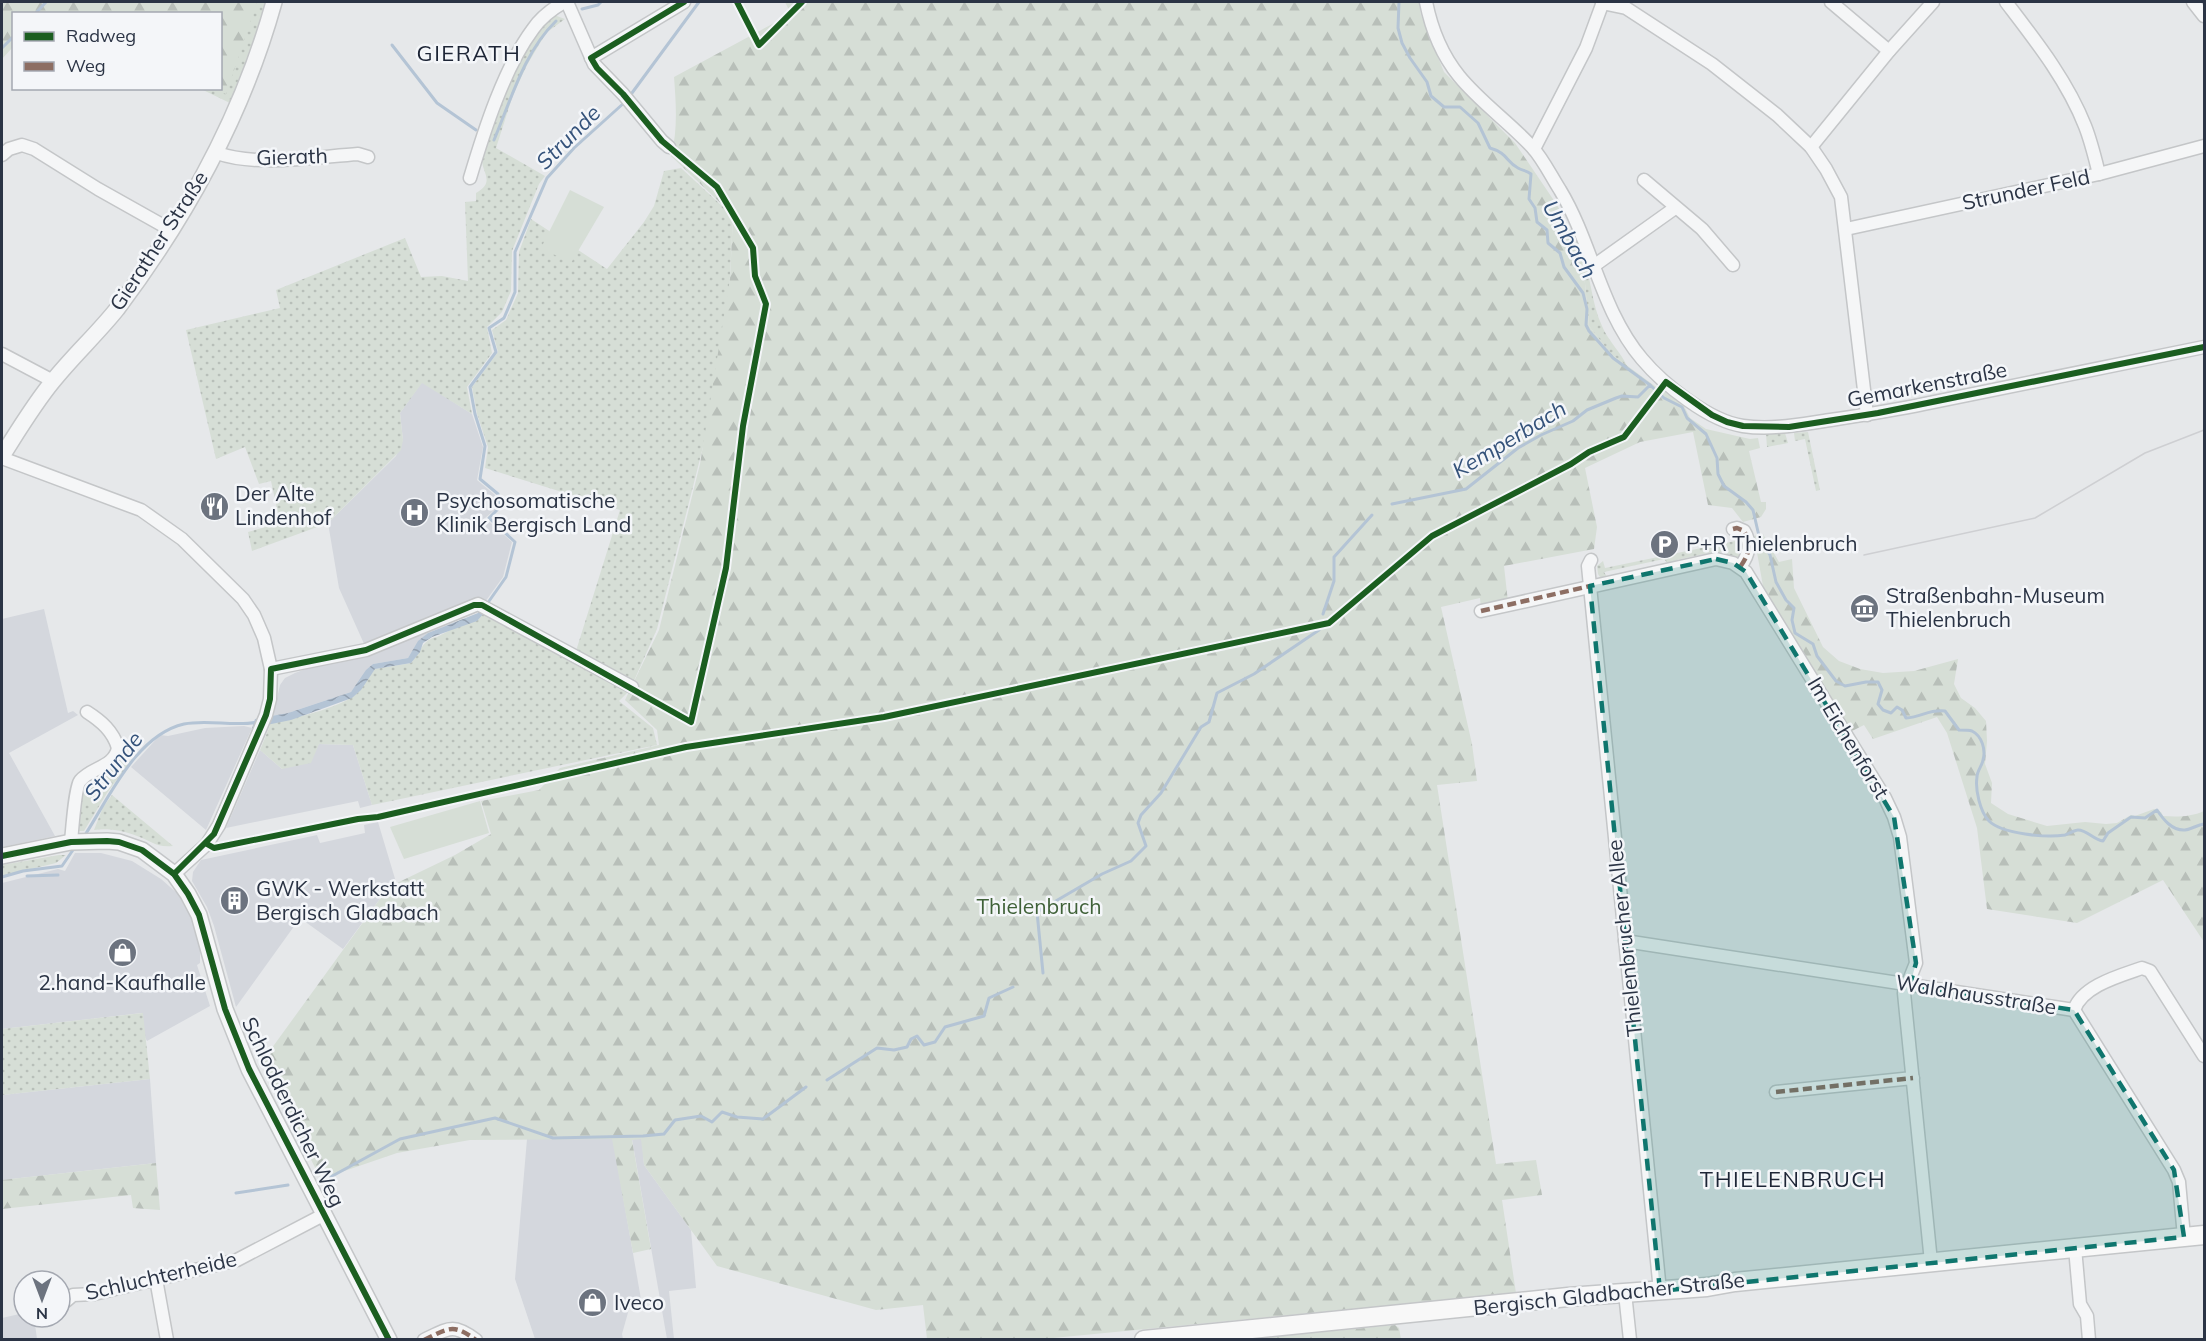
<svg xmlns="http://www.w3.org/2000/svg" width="2206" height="1341" viewBox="0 0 2206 1341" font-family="Mulish,sans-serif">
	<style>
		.built { fill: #d4d7dd }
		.green { fill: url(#green-dots) }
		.forest { fill: url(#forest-firs) }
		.pitch { fill: #d6ded6 }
		.water { fill: url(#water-waves) }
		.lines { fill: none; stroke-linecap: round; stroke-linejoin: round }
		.stream { stroke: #b4c4d5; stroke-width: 3 }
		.minor-casing { stroke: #c4c6c8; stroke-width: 15 }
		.tertiary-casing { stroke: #c4c6c8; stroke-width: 18 }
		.secondary-casing { stroke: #c4c6c8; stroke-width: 21 }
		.minor { stroke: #f5f6f7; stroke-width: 12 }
		.tertiary { stroke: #f5f6f7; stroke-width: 15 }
		.secondary { stroke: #f8f8f8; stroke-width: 18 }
		.tram { stroke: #cecfd2; stroke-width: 1.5 }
		.quiet { stroke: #8d6e63; stroke-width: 4.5; stroke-dasharray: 9 4.5; stroke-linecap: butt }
		.cycleway-casing { stroke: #f4f6f9; stroke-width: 10 }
		.cycleway { stroke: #1b5e20; stroke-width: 6 }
		.marked { fill: #0f766e; fill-opacity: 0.2; stroke: #0f766e; stroke-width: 4.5; stroke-dasharray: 12 8; stroke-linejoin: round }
		.labels { text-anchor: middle; stroke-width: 5; stroke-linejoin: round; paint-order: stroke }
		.street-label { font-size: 21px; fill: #2b3445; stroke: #f4f6f9 }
		.poi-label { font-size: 21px; fill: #2b3445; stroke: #f4f6f9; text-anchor: start }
		.park-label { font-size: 21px; fill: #3f6138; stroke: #f4f6f9 }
		.neighbourhood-label { font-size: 22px; letter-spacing: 1.5px; fill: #1d2536; stroke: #f4f6f9 }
		.water-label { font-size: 22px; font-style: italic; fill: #34527a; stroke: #f4f6f9 }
	</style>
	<defs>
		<pattern id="green-dots" width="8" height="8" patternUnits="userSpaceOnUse" patternTransform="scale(1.5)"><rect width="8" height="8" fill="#d6ded6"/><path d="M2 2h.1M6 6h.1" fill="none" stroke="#b8bfb9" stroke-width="1.8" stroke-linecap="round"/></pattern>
		<pattern id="forest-firs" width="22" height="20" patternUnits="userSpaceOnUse" patternTransform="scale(1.5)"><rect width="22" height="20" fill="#d6ded6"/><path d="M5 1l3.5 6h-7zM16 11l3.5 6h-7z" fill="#b8bfb9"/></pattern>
		<pattern id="water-waves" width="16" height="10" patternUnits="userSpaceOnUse" patternTransform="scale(1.5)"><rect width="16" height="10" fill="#b4c4d5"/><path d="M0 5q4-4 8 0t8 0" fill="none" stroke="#93a0af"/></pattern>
	</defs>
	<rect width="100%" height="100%" fill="#e6e8ea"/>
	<g class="built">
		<path d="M422,382L472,414L483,447L477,480L495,495L497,508L485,518L512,542L503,577L485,602L365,646L339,588L328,523L396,456L403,440L400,413Z"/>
		<path d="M44,609L68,713L73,711L78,715L9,753L55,836L2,847V619Z"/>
		<path d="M464,619L428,633L419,641L408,658L373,664L351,692L288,713L273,716L280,685L285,678L295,673L325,662L368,653Z"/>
		<path d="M244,726L252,728L206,830L131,767L160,735L168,736L205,728Z"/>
		<path d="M319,744L353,745L372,805L360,808L358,801L226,828L260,750L282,769Z"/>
		<path d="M378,822L396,882L385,892L343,949L300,918L236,1007L214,926L207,907L192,881L193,872L201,860L317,835L320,843L365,833L364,825Z"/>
		<path d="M75,853H101L132,861L161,879L178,894L191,918L200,946V963L197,965L210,1006L147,1041L144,1035L142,1013L2,1029V883L58,869L65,871Z"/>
		<path d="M150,1079L156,1163L2,1180V1095Z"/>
		<path d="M527,1139H613L642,1305L629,1309L622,1334L623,1339H535L515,1279Z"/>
		<path d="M632,1139H642L644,1165L691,1230L696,1288L669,1291L674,1339H667Z"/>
		<path d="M24,1313V1317H34L37,1339H2V1318Z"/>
	</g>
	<g class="green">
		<path d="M110,2H266L256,40L232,104L201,89L220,88V14Z"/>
		<path d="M554,15L565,19L546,33L527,65L513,95L496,148L545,176L539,184L512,251L511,291L502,312L487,327L492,353L467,387L472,414L422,383L400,413L403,440L401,450L328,523L252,551L248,532L280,523L271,481L259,484L245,447L216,459L186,330L280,308L276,290L405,238L421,277L442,276L468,281L465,202L476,201V193C497,181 480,172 482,156C499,112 517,46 554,15Z"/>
		<path d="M681,168L733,216L728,317L705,439L657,629L633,683L576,651L620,510L485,468L488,447L477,414L472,387L498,352L492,330L506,320L518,293L519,252L531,219L607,269L644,222L654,206L664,171Z"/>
		<path d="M1582,252C1591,276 1591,302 1602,326C1608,341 1621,352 1627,366L1610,353L1589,326Z"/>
		<path d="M1808,432L1820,490L1816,491L1805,439L1795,441L1794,433Z"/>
		<path d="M1785,433L1788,443L1767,447L1766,434Z"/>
		<path d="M1734,533L1741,535L1745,547L1741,556L1737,558L1725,556L1722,552H1713L1676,560L1673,564L1669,565L1664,559L1604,572L1607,577H1600L1598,574L1597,566L1603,561L1605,568L1735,541Z"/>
		<path d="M485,612L628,692L619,701L653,728L657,745L372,805L353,745L319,744L311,763L282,769L260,750L271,723C290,720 341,707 355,695C363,688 368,677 375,669L411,663C420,652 423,639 437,637Z"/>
		<path d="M121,761H131L107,793L84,831H77L84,784Z"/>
		<path d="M112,795L173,846C156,848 152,841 137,836C124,831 108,828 94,830L103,807Z"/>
		<path d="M59,855H66L56,863L2,876V865Z"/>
		<path d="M143,1013L150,1079L2,1095V1029Z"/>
	</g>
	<g class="forest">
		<path d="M2,2H257L226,94L214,89L220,88V14H14L13,47L2,59Z"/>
		<path d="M785,2H1419L1421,15L1444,72L1515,143L1557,205L1582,252L1589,326L1610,353L1663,392L1668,391L1682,402L1690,418L1706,429L1750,439L1758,438L1760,448L1749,451L1761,502H1766V509L1761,517L1743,522L1732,508L1708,505L1693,432L1640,442L1585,468L1597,527L1594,549L1504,566L1508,602L1481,608L1480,598L1441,607L1472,744L1477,781L1437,785L1496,1164L1536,1160L1542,1195L1502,1200L1516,1293L1043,1339H927L923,1305L876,1310L717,1266L644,1165L641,1139L632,1140L651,1249L633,1253L612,1139L470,1140L397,1153L321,1179L261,1063L385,892L397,883L455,855L491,834L481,801L539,790L560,768L659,745L657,730L625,700L659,630L700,464L730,279L733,215L671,156C678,131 676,103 674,77L791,14Z"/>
		<path d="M1763,534L1779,562L1792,559L1794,588L1823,647L1839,661L1860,669L1883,673L1914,671L1958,659L1954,684L1961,698L1975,708L1986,721L1987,741L1985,764L1992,783L1991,803L2008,814L2047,826L2085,822L2106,824L2117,823L2131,815L2135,816L2154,809L2161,812L2163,816C2177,817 2191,817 2204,811V942L2163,880L2077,923L1987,909L1977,828L1947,733L1937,717L1873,739L1864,725L1852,731L1783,624L1763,586L1754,536Z"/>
		<path d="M156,1163L160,1210L133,1208L131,1195L2,1209V1180Z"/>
		<path d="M1395,1325L1399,1328L1401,1339H1249Z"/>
	</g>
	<g class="pitch">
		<path d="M570,190L604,207L571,263L541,248Z"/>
		<path d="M480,801L489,833L404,859L390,827Z"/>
	</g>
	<path class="water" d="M479,609L485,612L477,621L432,637L423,643L420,652L411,663L375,669L361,690L352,698L291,720L252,728L255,719L288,713L351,692L366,670L373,664L408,658L418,641L428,633L478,613Z"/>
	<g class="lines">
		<g class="stream">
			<path d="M1399,2L1398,28L1402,43L1410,58L1427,82L1431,96L1444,107H1460L1478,123L1490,148C1508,153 1506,162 1518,168C1523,171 1526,170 1531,174L1529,199L1535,208L1537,222L1547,230L1548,243L1560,253L1564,267L1583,293L1587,309L1586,325L1589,331L1613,358L1650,385"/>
			<path d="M582,9L598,5L601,2"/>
			<path d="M35,14L46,2"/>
			<path d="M392,45L437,103L476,130"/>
			<path d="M2,48L14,36"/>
			<path d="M629,97L699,2"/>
			<path d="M494,140C511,100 524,52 556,21"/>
			<path d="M1392,504L1466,489L1518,448L1541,435L1573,421L1587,410L1616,398L1622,396L1638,397L1650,385L1664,398L1682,407L1687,418L1706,434L1717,458L1718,474L1724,486L1746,502L1753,510L1759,536L1770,555L1776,582L1786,600L1794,608L1792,620L1795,633L1813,644L1817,656L1836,681L1845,686L1866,682H1878L1882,690L1878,704L1883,710L1891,713L1897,707L1902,710L1906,718C1922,717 1929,709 1945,711L1959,730C1962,730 1969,730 1972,731C1982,736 1986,750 1983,760C1982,766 1977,771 1977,777C1975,789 1980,812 1989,821C2002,834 2047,838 2065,835C2069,834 2074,830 2078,830C2087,830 2094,840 2103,841L2108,833L2131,817L2145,818L2157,810C2163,819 2172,831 2185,830C2192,829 2197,825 2204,824"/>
			<path d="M487,604L506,577L515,542L489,518L500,507L498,494L480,479L485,446L475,414L470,387L496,352L489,328L504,318L515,292V252L547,178L574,148L625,102"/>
			<path d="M1323,614L1334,581V557L1372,515"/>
			<path d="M85,835C109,798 136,735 184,724C208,719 234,727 258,722"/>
			<path d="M27,876L58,875"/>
			<path d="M2,877L23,871L62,866L75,847"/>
			<path d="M1043,973L1037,912L1102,874L1131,861L1146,846L1138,823L1141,815L1161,793L1201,727L1209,722L1217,693L1254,674L1319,630"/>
			<path d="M827,1080L877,1048L894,1050L907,1047L911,1039L917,1036L924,1045L935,1042L945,1027L984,1016L989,998L1013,987"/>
			<path d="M325,1180L400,1139L495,1118L553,1138L643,1136L664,1134L675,1120L701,1116L712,1122L722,1112L737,1117L763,1119L806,1087"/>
			<path d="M236,1193L288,1185"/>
		</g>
		<defs>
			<g id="minor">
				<path d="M567,2L594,64L623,94L662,141L669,147"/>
				<path d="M1426,2C1431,27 1442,55 1459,76C1480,102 1509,122 1532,147C1543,159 1551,176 1560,190C1592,243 1601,311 1642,359C1663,384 1709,421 1743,426C1770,430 1797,425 1824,421C1857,416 1891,411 1924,404C2018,385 2111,366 2204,347"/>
				<path d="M1831,2L1889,51"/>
				<path d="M2006,2C2035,40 2067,80 2085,126C2091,141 2095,158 2099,174"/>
				<path d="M2193,2L2204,16"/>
				<path d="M1602,3L1626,8L1712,64L1777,115L1811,147L1826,169L1841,197L1867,415"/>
				<path d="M591,58L684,2"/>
				<path d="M1811,147L1889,51L1933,2"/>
				<path d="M1534,149L1586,48L1603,2"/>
				<path d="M217,153C257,167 315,157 358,154L368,157"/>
				<path d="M2,155L9,149L22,145L34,149L98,189L171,230"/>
				<path d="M470,178C484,131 504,68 533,29C541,17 552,9 564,2"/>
				<path d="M1644,180L1702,229L1733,265"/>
				<path d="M1846,229L2099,174L2204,146"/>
				<path d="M1595,265L1675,208"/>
				<path d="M2,354L53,381"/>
				<path d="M2,458L141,510L182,539L243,599L254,615L264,638L271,669L270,699L266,715L219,825L207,844L174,874"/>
				<path d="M1733,529L1737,528L1744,531C1752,544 1749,555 1740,567"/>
				<path d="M1591,560L1588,566L1660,1291"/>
				<path d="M1481,611L1716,559L1733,563L1746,572L1885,798L1894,817L1900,837L1916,963L1904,993L1931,1262"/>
				<path d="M271,669L366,650L478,604L632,687"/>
				<path d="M71,842C72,832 75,787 80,781C91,767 114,768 118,748C113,731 101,721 87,712"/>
				<path d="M1625,941L2074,1010L2174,1170L2179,1182L2184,1237"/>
				<path d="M2074,1010C2082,986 2119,976 2142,968L2150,971L2204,1056"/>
				<path d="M1776,1092L1913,1078"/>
				<path d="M2075,1248L2080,1304L2087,1316L2089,1340"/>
				<path d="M156,1279L167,1340"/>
				<path d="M1625,1293L1630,1340"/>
				<path d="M60,1303L66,1301L73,1295L94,1294L237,1260L325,1214"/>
				<path d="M424,1340C449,1328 453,1323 476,1340"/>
			</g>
			<g id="tertiary">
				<path d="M2,456C18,431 34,404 53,381C73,356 97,334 117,309C187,216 243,114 274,2"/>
				<path d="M2,856L71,842L107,841L119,842L142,850L174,874L188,894L199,915L225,1009L249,1069L389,1340"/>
			</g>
			<path id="secondary" d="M1144,1340L1568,1297L1707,1287L1735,1282L2204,1235"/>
		</defs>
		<use href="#minor" class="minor-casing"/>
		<use href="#tertiary" class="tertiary-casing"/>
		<use href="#secondary" class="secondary-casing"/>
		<use href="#minor" class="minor"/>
		<use href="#tertiary" class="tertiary"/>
		<use href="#secondary" class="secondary"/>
		<path class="tram" d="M1864,555L2035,518L2145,453L2204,430"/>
		<g class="quiet">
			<path d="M1733,529L1737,528L1744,531C1752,544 1749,555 1740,567"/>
			<path d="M1481,611L1590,586"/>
			<path d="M1776,1092L1913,1078"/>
			<path d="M424,1340C449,1328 453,1323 476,1340"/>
		</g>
		<defs>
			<g id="cycleway">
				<path d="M737,2L759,45L802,2"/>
				<path d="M207,844L214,848L358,819L378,817L686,747L884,717L1329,623L1432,536L1571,464L1589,452L1624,437L1666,382L1712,415L1727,422L1743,426L1789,427L1878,413L2204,347"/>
				<path d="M2,856L71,842L107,841L119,842L142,850L174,874L188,894L199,915L225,1009L249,1069L389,1340"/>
				<path d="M174,874L214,834L266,715L270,699L271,669L366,650L474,605H482L691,722L726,568L743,426L766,304L755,276L753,248L717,187L662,141L623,94L597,68L591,58L684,2"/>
			</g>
		</defs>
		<use href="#cycleway" class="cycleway-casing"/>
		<use href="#cycleway" class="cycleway"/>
	</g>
	<path class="marked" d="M1716,559L1733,563L1746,572L1894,817L1916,963L1910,985L2074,1010L2174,1170L2184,1237L1660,1291L1590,586Z"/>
	<defs>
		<symbol id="restaurant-disc" viewBox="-11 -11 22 22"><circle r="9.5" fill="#6c737f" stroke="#f4f6f9"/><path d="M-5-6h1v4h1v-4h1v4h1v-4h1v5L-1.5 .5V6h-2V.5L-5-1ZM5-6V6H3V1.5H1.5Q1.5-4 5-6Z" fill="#fff"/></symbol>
		<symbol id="hospital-disc" viewBox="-11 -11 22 22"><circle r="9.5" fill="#6c737f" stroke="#f4f6f9"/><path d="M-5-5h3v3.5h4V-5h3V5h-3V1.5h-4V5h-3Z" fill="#fff"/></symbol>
		<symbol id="parking-disc" viewBox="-11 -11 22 22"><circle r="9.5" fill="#6c737f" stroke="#f4f6f9"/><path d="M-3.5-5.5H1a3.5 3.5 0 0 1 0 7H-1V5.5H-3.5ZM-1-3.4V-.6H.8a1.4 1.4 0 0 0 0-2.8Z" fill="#fff"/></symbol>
		<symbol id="museum-disc" viewBox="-11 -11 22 22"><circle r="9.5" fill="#6c737f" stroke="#f4f6f9"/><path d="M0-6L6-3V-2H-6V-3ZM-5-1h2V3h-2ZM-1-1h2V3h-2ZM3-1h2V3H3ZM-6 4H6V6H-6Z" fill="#fff"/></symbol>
		<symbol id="building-disc" viewBox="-11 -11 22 22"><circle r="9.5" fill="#6c737f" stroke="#f4f6f9"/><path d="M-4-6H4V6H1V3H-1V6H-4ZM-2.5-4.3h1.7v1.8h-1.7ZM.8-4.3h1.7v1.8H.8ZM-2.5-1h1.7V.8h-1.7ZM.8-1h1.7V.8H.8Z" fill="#fff"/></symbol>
		<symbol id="shop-disc" viewBox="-11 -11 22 22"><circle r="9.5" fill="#6c737f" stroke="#f4f6f9"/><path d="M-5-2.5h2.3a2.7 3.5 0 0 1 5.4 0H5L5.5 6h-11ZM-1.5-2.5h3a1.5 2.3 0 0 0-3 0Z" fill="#fff"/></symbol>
	</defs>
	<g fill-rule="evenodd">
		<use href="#restaurant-disc" x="198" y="490" width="33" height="33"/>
		<use href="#hospital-disc" x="398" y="496" width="33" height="33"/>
		<use href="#parking-disc" x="1648" y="528" width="33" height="33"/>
		<use href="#museum-disc" x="1848" y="592" width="33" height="33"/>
		<use href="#building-disc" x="218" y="884" width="33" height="33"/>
		<use href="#shop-disc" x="106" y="936" width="33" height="33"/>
		<use href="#shop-disc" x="576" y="1286" width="33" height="33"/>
	</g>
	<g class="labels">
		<g class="street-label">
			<text transform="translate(292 157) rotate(-2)" y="7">Gierath</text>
			<text transform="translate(2026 190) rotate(-12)" y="7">Strunder Feld</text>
			<text transform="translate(159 241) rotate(-57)" y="7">Gierather Straße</text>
			<text transform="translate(1927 385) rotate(-11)" y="7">Gemarkenstraße</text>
			<text transform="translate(1848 738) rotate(59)" y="7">Im Eichenforst</text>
			<text transform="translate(1625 938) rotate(-96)" y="7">Thielenbrucher Allee</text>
			<text transform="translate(1976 995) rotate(9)" y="7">Waldhausstraße</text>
			<text transform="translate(293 1112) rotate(64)" y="7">Schlodderdicher Weg</text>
			<text transform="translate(161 1276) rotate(-13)" y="7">Schluchterheide</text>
			<text transform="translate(1609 1294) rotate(-6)" y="7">Bergisch Gladbacher Straße</text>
		</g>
		<g class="poi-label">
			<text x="235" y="501">Der Alte<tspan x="235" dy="24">Lindenhof</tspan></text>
			<text x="436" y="508">Psychosomatische<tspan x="436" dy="24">Klinik Bergisch Land</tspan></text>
			<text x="1686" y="551">P+R Thielenbruch</text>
			<text x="1886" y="603">Straßenbahn-Museum<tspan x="1886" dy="24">Thielenbruch</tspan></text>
			<text x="256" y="896">GWK - Werkstatt<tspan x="256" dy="24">Bergisch Gladbach</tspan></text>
			<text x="122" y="990" text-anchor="middle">2.hand-Kaufhalle</text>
			<text x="614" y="1310">Iveco</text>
		</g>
		<g class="park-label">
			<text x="1039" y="914">Thielenbruch</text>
		</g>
		<g class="neighbourhood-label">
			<text x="469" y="61">GIERATH</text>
			<text x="1793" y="1187">THIELENBRUCH</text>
		</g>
		<g class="water-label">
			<text transform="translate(568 137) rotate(-45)" y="8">Strunde</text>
			<text transform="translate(1570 239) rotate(60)" y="8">Umbach</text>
			<text transform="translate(1509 439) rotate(-31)" y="8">Kemperbach</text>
			<text transform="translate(113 766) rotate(-52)" y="8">Strunde</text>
		</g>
	</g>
	<rect width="2206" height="1341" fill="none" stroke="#2b3445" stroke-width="6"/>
	<rect x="12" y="12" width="210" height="78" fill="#f4f6f9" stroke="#a4a8b1" stroke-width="1.5"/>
	<rect x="24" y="32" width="30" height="9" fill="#1b5e20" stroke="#a4a8b1" stroke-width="1.5"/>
	<text x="66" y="42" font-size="18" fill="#2b3445">Radweg</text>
	<rect x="24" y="62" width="30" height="9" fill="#8d6e63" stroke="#a4a8b1" stroke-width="1.5"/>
	<text x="66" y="72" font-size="18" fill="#2b3445">Weg</text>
	<g transform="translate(42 1299) rotate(180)"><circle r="28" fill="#f4f6f9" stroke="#a4a8b1" stroke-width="1.5"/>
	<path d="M0-4.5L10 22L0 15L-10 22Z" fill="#6c737f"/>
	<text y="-9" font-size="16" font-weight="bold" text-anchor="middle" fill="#2b3445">N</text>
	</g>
</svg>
